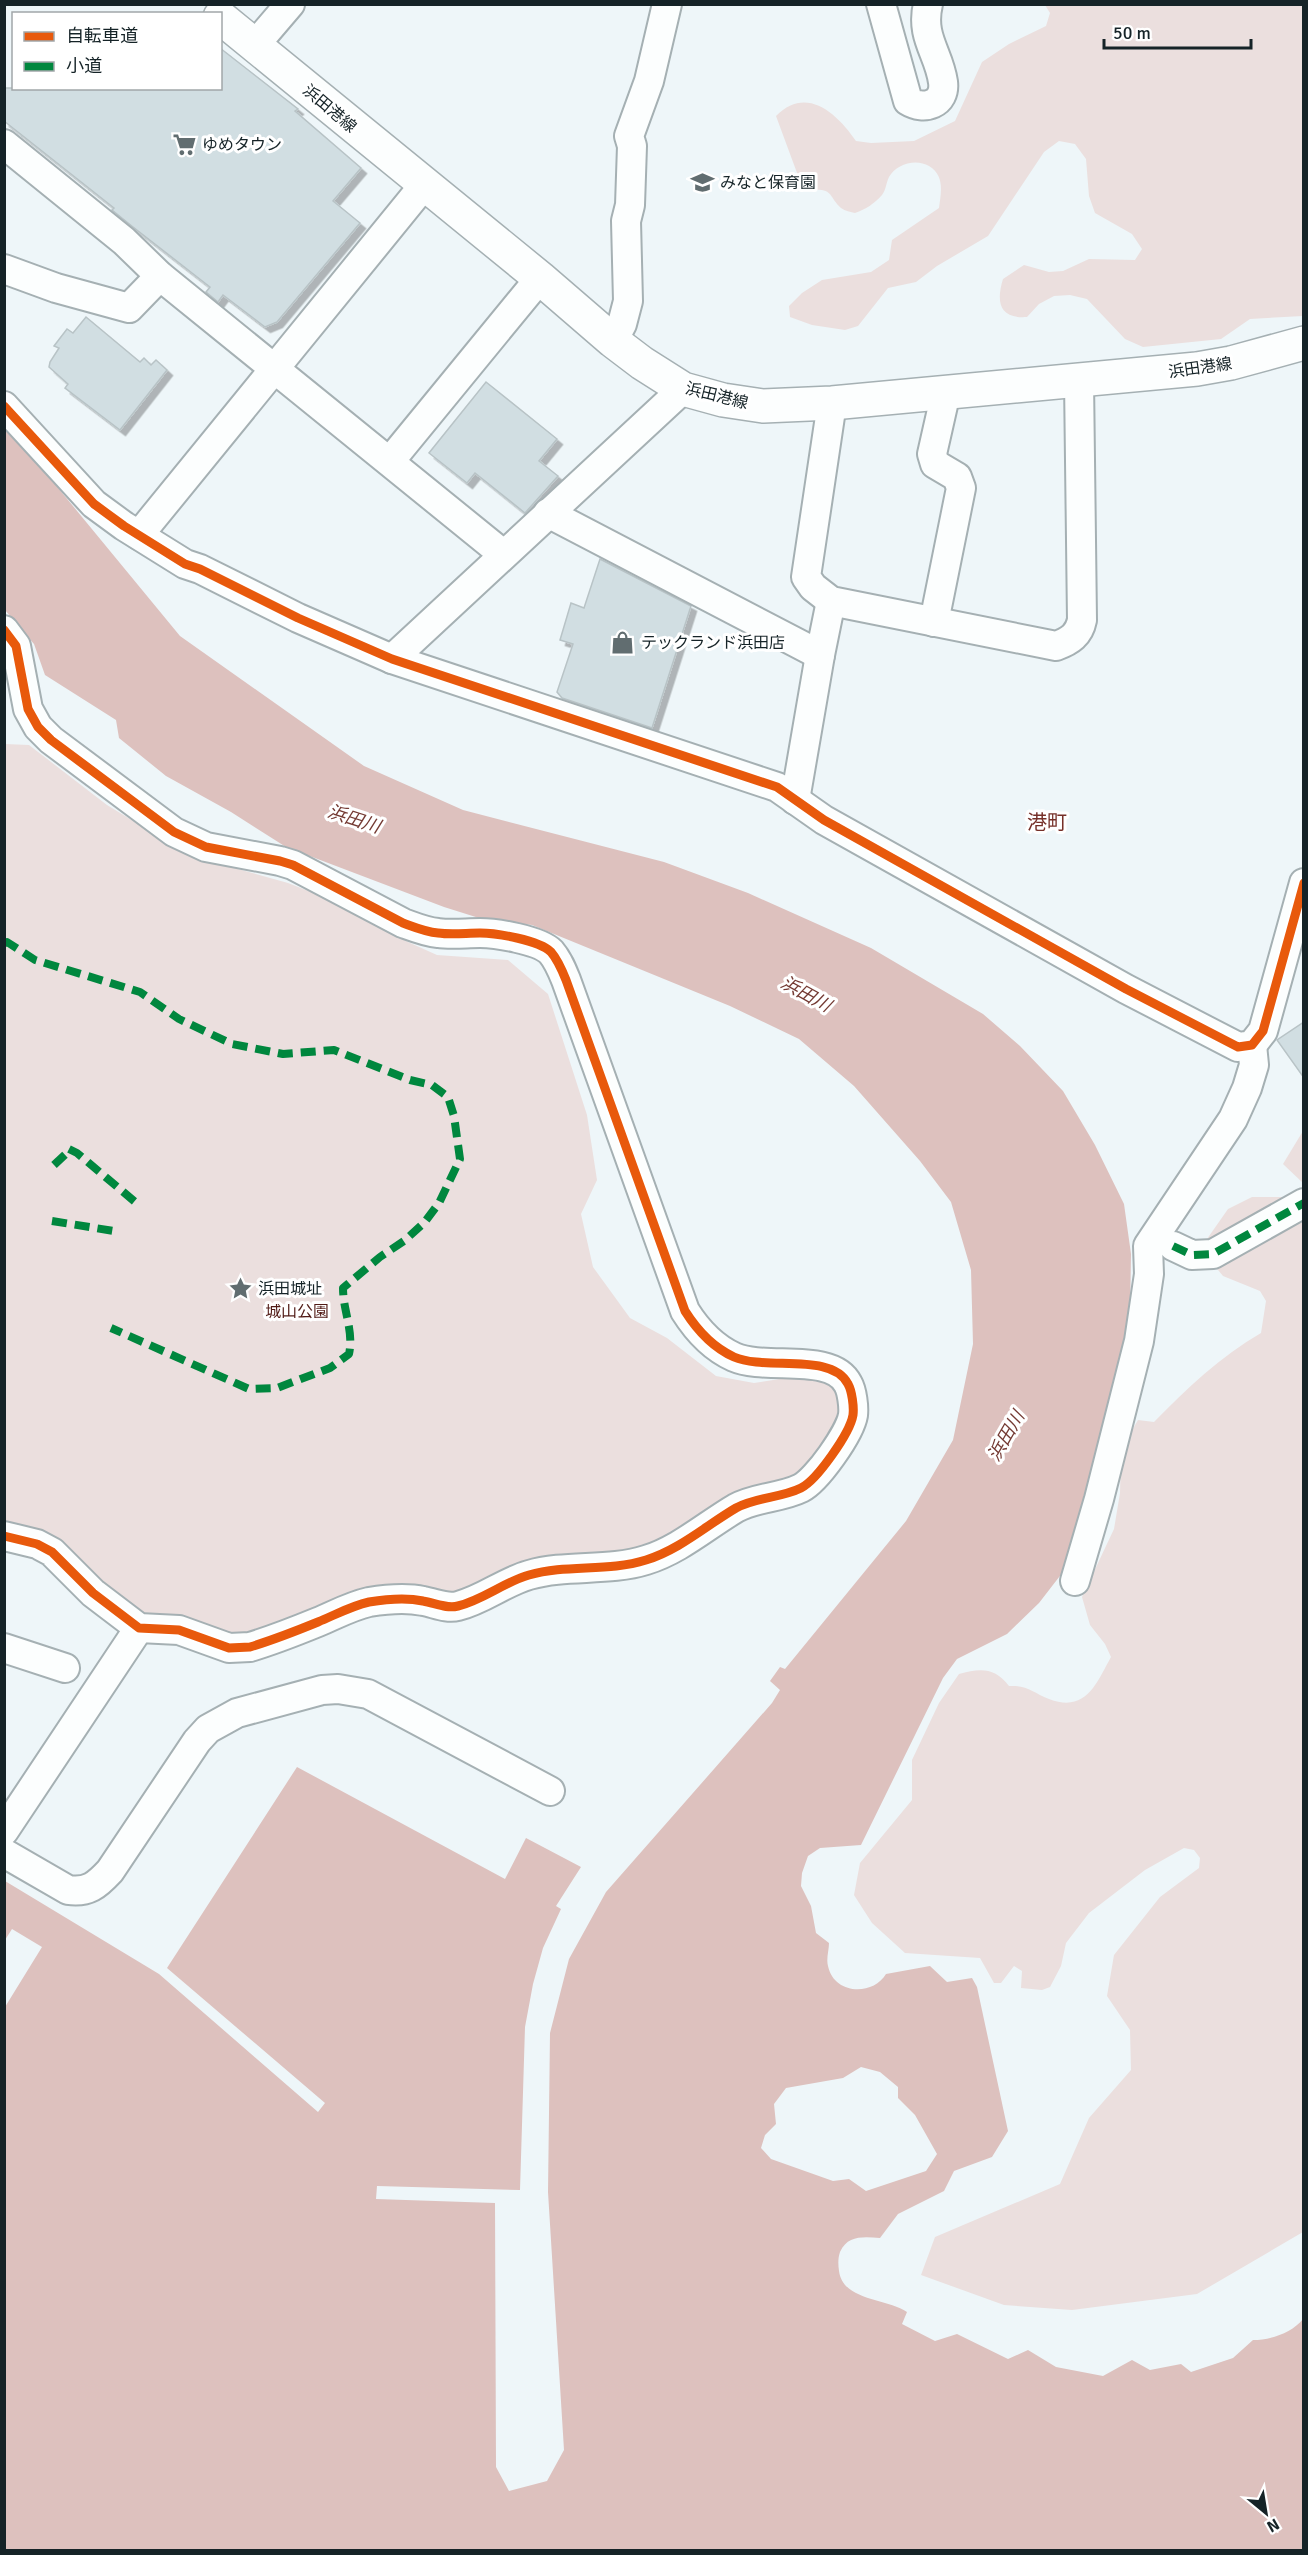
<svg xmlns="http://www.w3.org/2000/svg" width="1308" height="2555" viewBox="0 0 1308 2555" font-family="Signika,'Noto Sans JP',sans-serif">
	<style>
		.green { fill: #ebdfde }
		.water { fill: #ddc1be; fill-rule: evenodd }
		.building { fill: #d1dee2; stroke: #b8c3c6; stroke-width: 1.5; filter: url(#shadow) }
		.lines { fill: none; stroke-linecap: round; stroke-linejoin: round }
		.minor-casing { stroke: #a5b0b3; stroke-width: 32 }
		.major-casing { stroke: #a5b0b3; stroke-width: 36 }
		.minor { stroke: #fcfefe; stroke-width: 28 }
		.major { stroke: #fcfefe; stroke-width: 33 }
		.quiet { stroke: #00873e; stroke-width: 8; stroke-dasharray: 15 8; stroke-linecap: butt }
		.cycleway-casing { stroke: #fff; stroke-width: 13 }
		.cycleway { stroke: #e8590c; stroke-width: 9 }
		.labels { text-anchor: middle; stroke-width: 6; stroke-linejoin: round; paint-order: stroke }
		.street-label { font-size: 16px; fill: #152327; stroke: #fff }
		.poi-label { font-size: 16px; fill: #152327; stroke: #fff; text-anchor: start }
		.park-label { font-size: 16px; fill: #511b16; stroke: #fff }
		.water-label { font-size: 18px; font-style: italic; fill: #743a33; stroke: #fff }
		.quarter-label { font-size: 20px; fill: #763029; stroke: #fff }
	</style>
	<defs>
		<filter id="shadow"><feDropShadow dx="5.5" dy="5.5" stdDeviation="0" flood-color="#0004"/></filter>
	</defs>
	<rect width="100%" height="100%" fill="#eef6f9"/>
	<g class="green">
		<path d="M1045,5H1303V316L1250,319L1221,339L1143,347L1125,339L1087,299L1070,295L1054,296L1039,304L1027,317C999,319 996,302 1003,279L1024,265L1049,272L1063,271L1089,259L1135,260L1142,249L1132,234L1095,213L1089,196L1086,159L1075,144L1059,141L1044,152L988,236L937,266L916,282L888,288L858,326L845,330L812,325L790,317L789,306L802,293L822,280L871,272L889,260L892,240L939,208C941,192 945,176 929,166C916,158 896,164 889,177C886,183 886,190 882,195C874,204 866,209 855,213C851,212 845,211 841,208C828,196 834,188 810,190L800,181L776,116C806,85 837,113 856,141L871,143L914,141L955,121L982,62L1009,44L1046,26L1050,13Z"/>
		<path d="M5,744L29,745L107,805L191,856L288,883L334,901L408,942L437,955L508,960L548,994L587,1115L597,1180L581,1214L593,1267L630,1318L667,1338L716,1376L754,1383L818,1373L840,1393L841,1411L834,1429L805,1471L675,1536L628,1552L474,1592L250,1639L149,1619L5,1527Z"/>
		<path d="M1303,1131V1183L1283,1164Z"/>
		<path d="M1252,1197H1282L1303,1209V2232L1197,2294L1072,2310L1004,2305L921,2275L935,2237L1060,2184L1089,2118L1131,2070L1130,2030L1107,1996L1114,1955L1160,1897L1199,1868L1200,1858L1194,1850L1184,1848L1145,1870L1089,1913L1066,1943L1061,1966L1050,1987L1042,1990L1021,1988L1022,1971L1014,1966L1001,1983H994L980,1958L905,1953L872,1923L854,1895L860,1863L912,1800V1760L939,1703L959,1674C980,1668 995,1667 1009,1686C1028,1685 1033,1693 1049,1699C1086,1713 1096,1684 1111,1657L1105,1644L1090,1625L1082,1597L1114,1529L1120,1493L1121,1449L1138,1420L1154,1422C1187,1388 1220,1357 1261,1333L1266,1301L1260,1291L1223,1276L1209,1259L1207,1239L1228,1209Z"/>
	</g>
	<path class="water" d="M5,430L54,483L180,636L364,766L463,810L664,862L748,893L871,948L983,1014L1020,1046L1063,1091L1095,1145L1124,1204L1131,1254L1130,1315L1073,1559L1039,1603L1007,1634L957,1659L943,1678L861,1845L820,1848L808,1856L802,1873L801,1886L811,1906L816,1933L829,1943C829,1950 826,1959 828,1966C834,1995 873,1996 886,1974L930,1966L947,1982L972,1978L977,1987L1008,2131L992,2157L954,2171L944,2191L898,2214L880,2238C863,2237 848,2235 840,2252C838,2258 838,2264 839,2271C843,2301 886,2298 907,2312L902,2324L935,2341L957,2334L1008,2359L1028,2350L1056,2367L1103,2376L1132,2360L1150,2370L1181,2364L1191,2372L1233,2358L1253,2340C1270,2340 1292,2333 1303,2319V2550H5V2007L42,1947L12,1929L5,1940V1881L159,1974L318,2112L325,2103L167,1968L297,1767L505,1879L526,1838L581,1867L556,1906L561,1909L543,1948L533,1984L525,2027L520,2190L377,2186L376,2199L495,2203L496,2467L509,2491L547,2481L564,2450L548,2192L550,2033L569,1959L606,1892L772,1703L780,1690L770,1681L780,1667L785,1669L906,1521L953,1440L973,1344L971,1270L951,1202L920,1161L854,1086L799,1039L730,1006L532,925L479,918L444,907L286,847L231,812L166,776L119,738L116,720L45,675L34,644L5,610ZM861,2067L880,2072L898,2087V2098L915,2115L937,2154L926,2171L866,2191L849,2179L833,2181L771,2159L761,2148L765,2135L776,2124L774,2104L786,2088L843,2078Z"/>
	<g class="building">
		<path d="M220,48L298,109L295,111L361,168L333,201L360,223L277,322L265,327L223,295L218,302L206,292L210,287L133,227L112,210L114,208L4,121V88H220Z"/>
		<path d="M86,317L140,362L144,358L151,365L156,360L167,370L120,430L65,388L68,384L49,367L50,362L59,348L54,346L67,329L73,333Z"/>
		<path d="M486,382L557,439L539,461L558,476L525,513L475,473L467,483L429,453Z"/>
		<path d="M600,559L691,606L652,728L562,698L557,692L573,644L560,640L571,603L584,608Z"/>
		<path d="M1304,1022V1078L1277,1040Z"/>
	</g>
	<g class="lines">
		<defs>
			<g id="minor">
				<path d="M881,4L908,101C924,111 946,104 943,82C939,53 920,37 928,4"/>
				<path d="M255,45L290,4"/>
				<path d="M4,144L124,241L160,276L503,554"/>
				<path d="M4,269L56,288L129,308L160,276"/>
				<path d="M613,341L622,324L628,301L626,221L630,205L632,146L629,136L649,81L667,4"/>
				<path d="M832,403L806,577L813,587L831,601L1056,646C1070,641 1079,635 1082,620L1079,380"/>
				<path d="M4,406L94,504L124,526L185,564L200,569L298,618L392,659L777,787L824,820L1126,989L1238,1047L1252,1045L1263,1031L1304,883"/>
				<path d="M390,461L540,278"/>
				<path d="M548,513L820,655"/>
				<path d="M139,535L424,185"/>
				<path d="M934,622L961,488L957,477L935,464L932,454L946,392"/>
				<path d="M4,630L16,646L28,709L38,727L51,740L174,832L206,847L280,861L293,865L403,923C414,927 426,932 438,933C452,935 466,933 480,933C496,933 539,940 551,952C558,960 562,970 566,980L685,1311C697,1330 712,1347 734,1357C766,1371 832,1352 848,1384C852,1391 854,1407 853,1415C850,1433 817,1480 801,1488C781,1498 756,1497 736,1508C707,1525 679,1550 646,1560C608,1572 567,1564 529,1575C504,1582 483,1600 458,1606C446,1609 435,1603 423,1601C405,1597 387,1599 369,1602C351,1606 335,1615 318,1622C296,1631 273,1640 250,1647L229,1648L179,1630L139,1628L93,1593L52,1552L37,1544L4,1536"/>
				<path d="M392,659L683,389"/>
				<path d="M795,800L820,655L831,601"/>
				<path d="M1173,1246L1192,1255L1213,1254L1304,1203"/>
				<path d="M1075,1581L1099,1499L1139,1341L1149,1274L1148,1246L1233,1119L1247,1088L1254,1065L1252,1045"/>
				<path d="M4,1648L65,1668"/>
				<path d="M4,1831L139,1628"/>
				<path d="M4,1853L68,1890C88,1893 97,1885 110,1871L197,1741L208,1729L237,1713L322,1690L338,1689L368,1694L550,1791"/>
			</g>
			<path id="major" d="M220,17L540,278L613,341L642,363L683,389L723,400L763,406L832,403L1197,369L1231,363L1304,343"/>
		</defs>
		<use href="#minor" class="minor-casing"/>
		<use href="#major" class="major-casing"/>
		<use href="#minor" class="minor"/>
		<use href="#major" class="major"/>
		<g class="quiet">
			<path d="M4,943L7,942L35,960L140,992L179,1019L232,1044L283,1054L334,1050L410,1080L432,1085L448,1097L454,1116L460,1159L439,1203L424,1223L404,1241L380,1257L343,1288C343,1311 354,1331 349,1354L330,1368L277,1388L249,1389L111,1328"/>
			<path d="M69,1149L77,1153L140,1206"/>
			<path d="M54,1165L70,1150"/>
			<path d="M52,1221L114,1231"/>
			<path d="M1173,1246L1192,1255L1213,1254L1304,1203"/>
		</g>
		<defs>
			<g id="cycleway">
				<path d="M4,406L94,504L124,526L185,564L200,569L298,618L392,659L777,787L824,820L1126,989L1238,1047L1252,1045L1263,1031L1304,883"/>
				<path d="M4,630L16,646L28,709L38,727L51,740L174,832L206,847L280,861L293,865L403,923C414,927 426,932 438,933C452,935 466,933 480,933C496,933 539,940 551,952C558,960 562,970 566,980L685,1311C697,1330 712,1347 734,1357C766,1371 832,1352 848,1384C852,1391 854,1407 853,1415C850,1433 817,1480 801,1488C781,1498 756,1497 736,1508C707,1525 679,1550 646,1560C608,1572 567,1564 529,1575C504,1582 483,1600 458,1606C446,1609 435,1603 423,1601C405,1597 387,1599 369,1602C351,1606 335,1615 318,1622C296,1631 273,1640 250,1647L229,1648L179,1630L139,1628L93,1593L52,1552L37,1544L4,1536"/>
			</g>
		</defs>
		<use href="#cycleway" class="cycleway-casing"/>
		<use href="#cycleway" class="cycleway"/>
	</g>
	<defs>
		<symbol id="supermarket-bare" viewBox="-9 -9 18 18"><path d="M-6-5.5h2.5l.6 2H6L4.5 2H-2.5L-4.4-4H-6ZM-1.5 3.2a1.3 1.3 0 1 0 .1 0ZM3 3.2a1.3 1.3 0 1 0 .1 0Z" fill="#616d70" stroke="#fff" stroke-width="2.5" paint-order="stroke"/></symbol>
		<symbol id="school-bare" viewBox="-9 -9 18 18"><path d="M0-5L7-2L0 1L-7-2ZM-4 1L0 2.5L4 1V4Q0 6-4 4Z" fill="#616d70" stroke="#fff" stroke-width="2.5" paint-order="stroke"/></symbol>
		<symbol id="shop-bare" viewBox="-9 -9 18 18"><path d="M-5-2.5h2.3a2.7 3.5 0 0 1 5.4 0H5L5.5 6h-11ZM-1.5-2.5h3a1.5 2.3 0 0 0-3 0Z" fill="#616d70" stroke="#fff" stroke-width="2.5" paint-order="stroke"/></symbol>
		<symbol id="sight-bare" viewBox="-9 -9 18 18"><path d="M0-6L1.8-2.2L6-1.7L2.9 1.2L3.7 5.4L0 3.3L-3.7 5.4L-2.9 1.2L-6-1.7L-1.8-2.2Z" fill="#616d70" stroke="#fff" stroke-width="2.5" paint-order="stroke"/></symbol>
	</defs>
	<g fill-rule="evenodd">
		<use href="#supermarket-bare" x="168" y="128" width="33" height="33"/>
		<use href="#school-bare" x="686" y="166" width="33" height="33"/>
		<use href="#shop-bare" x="606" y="626" width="33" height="33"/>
		<use href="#sight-bare" x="224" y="1272" width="33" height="33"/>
	</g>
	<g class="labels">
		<g class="street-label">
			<text transform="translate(330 108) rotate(40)" y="6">浜田港線</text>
			<text transform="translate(1200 367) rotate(-8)" y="6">浜田港線</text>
			<text transform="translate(717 395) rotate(14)" y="6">浜田港線</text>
		</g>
		<g class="poi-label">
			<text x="202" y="150">ゆめタウン</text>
			<text x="720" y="188">みなと保育園</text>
			<text x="641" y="648">テックランド浜田店</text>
			<text x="258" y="1294">浜田城址</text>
		</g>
		<g class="park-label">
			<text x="297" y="1317">城山公園</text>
		</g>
		<g class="water-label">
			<text transform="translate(354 819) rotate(18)" y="6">浜田川</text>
			<text transform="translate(806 994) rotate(29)" y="6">浜田川</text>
			<text transform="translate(1006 1436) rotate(-60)" y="6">浜田川</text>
		</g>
		<g class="quarter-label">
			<text x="1047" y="829">港町</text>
		</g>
	</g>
	<rect width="1308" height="2555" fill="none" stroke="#152327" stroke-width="12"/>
	<rect x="12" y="12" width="210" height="78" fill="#ffffff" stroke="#a1a7a9" stroke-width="1.5"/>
	<rect x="24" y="32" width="30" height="9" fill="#e8590c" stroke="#a1a7a9" stroke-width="1.5"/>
	<text x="66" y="42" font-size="18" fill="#152327">自転車道</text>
	<rect x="24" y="62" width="30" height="9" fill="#00873e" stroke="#a1a7a9" stroke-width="1.5"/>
	<text x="66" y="72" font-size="18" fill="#152327">小道</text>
	<g transform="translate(1266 2513) rotate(150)" stroke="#ffffff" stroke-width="4.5" paint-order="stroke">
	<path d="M0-4.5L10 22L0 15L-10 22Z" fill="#152327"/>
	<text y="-9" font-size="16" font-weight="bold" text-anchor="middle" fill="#152327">N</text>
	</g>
	<path d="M1104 39v9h147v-9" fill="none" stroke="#152327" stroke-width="3"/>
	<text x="1113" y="39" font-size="18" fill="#152327" stroke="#ffffff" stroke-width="4.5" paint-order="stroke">50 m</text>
</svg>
